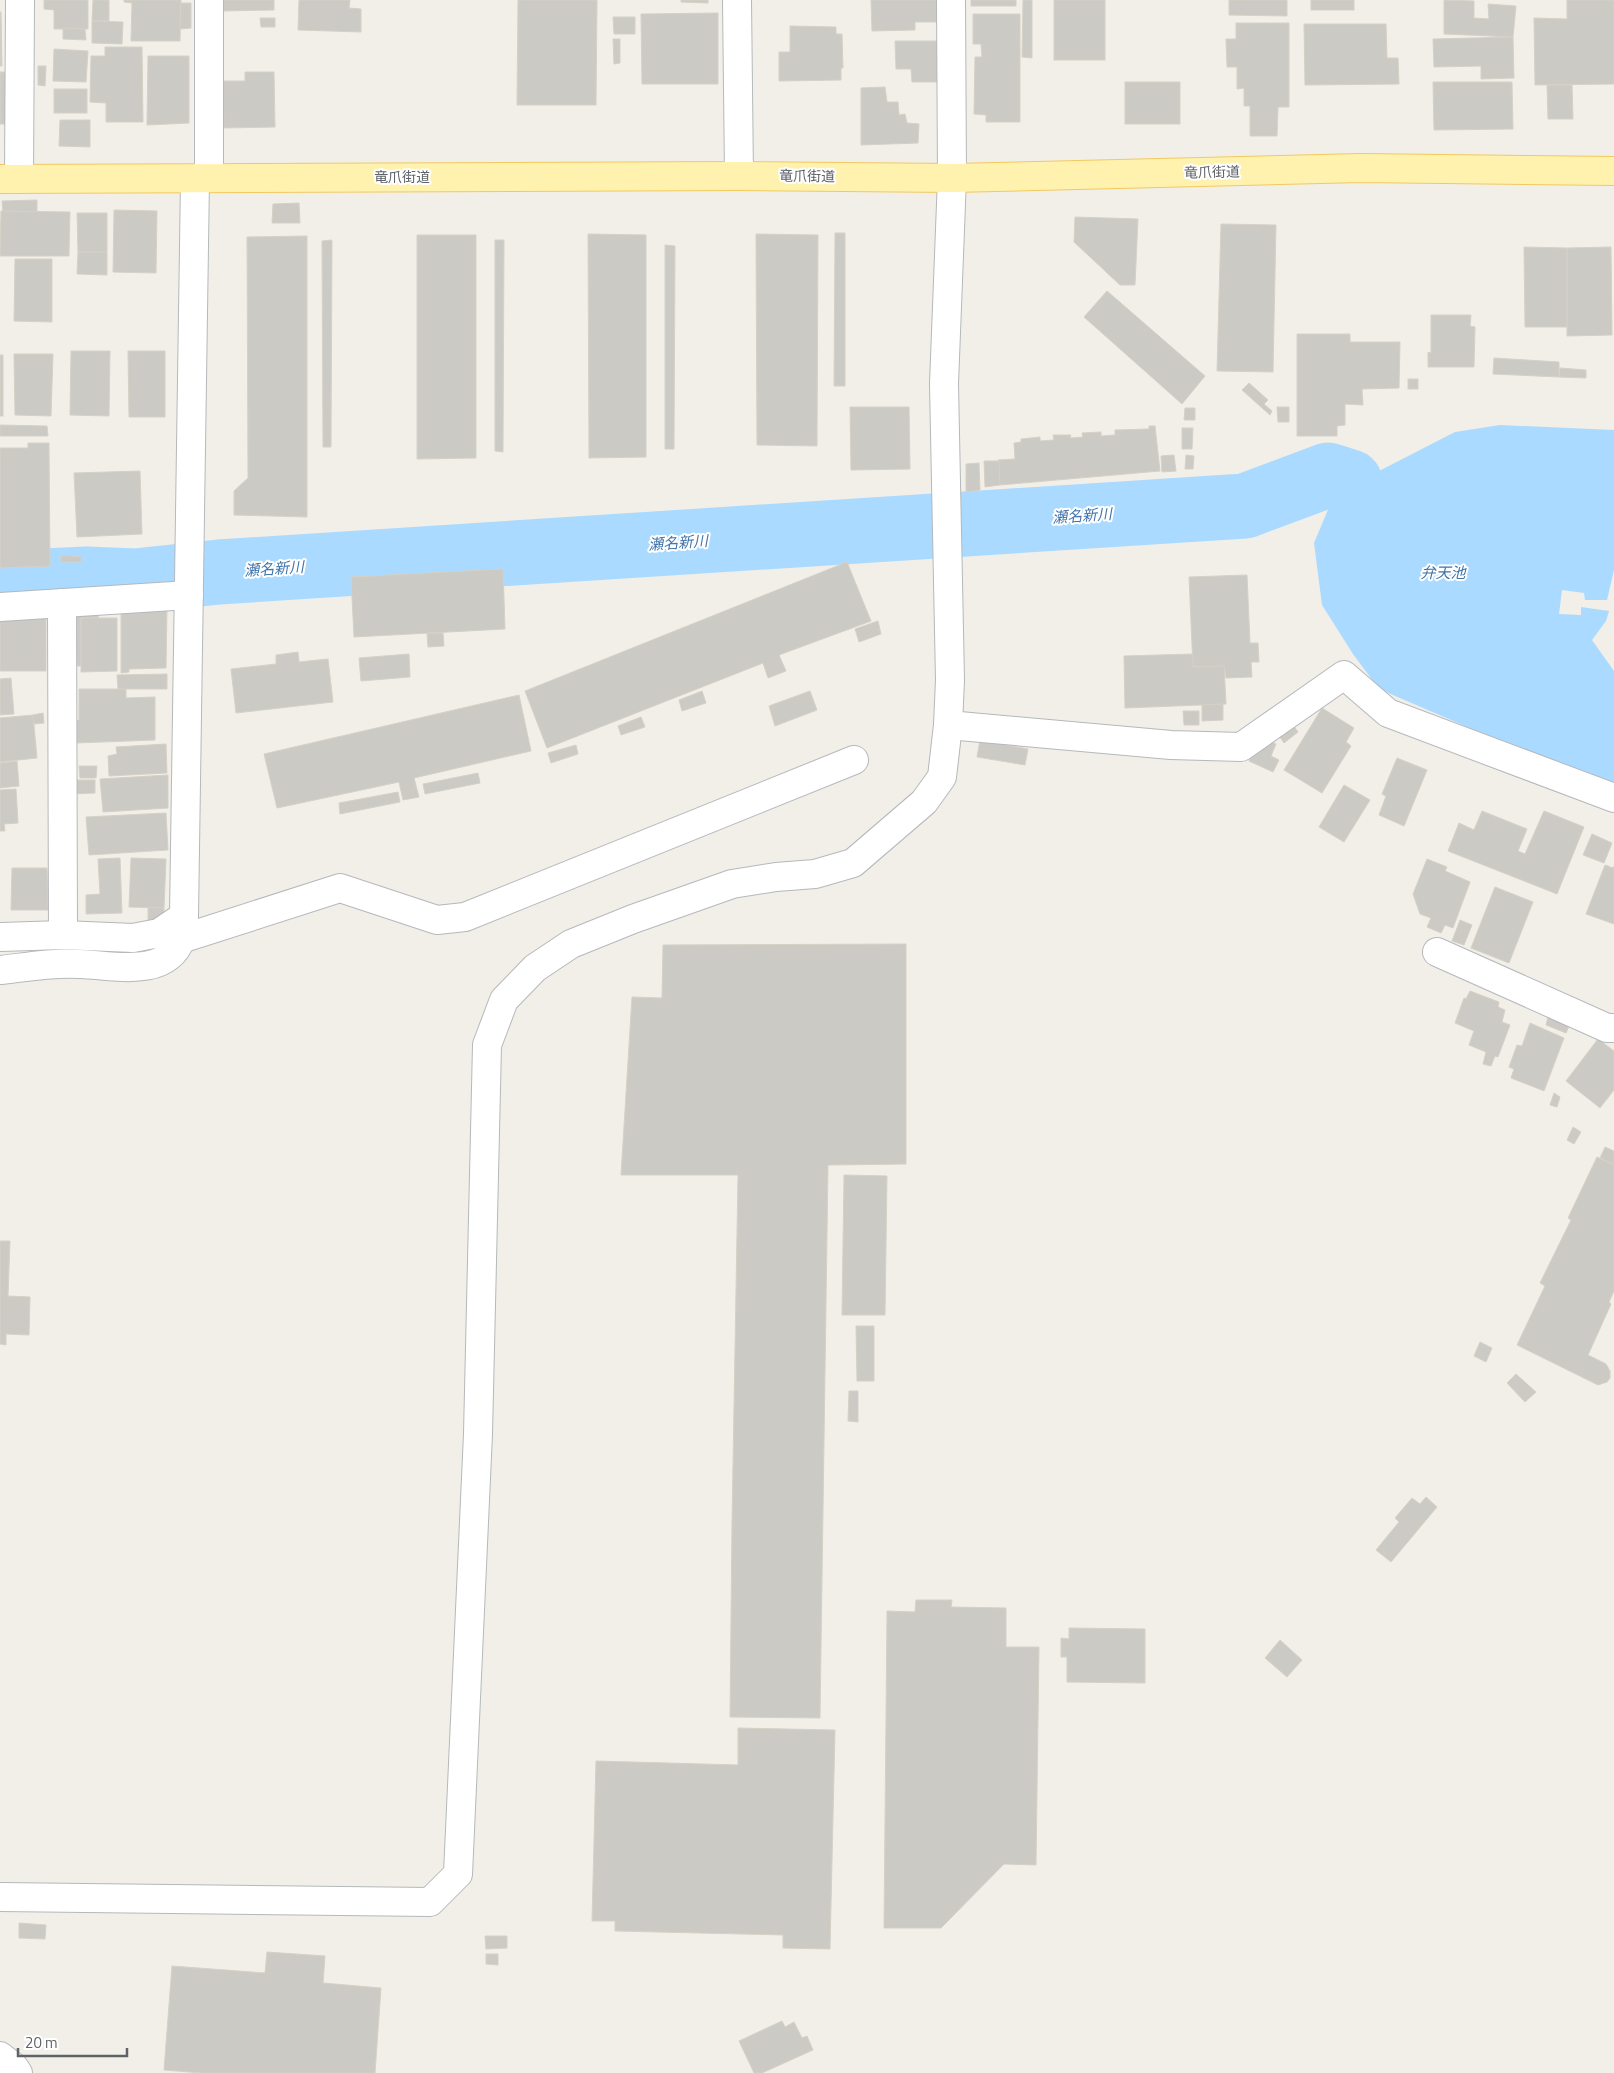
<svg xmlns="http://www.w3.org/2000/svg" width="1614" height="2073" viewBox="0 0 1614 2073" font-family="'Titillium Web','Noto Sans JP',sans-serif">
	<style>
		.water { fill: #aadaff }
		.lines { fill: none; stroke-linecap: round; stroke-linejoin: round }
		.river { stroke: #aadaff; stroke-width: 65 }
		.building { fill: #cccac5; stroke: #d6d1c6 }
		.minor-casing { stroke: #b5b8bc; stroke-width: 30 }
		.major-casing { stroke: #f2c960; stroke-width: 30 }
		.minor { stroke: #fff; stroke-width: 28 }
		.major { stroke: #fff2af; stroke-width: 28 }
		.labels { text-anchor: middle; stroke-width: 4; stroke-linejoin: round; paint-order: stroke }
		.street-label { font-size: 14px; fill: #5f6368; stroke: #fff }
		.water-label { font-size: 15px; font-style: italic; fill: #4174aa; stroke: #fff }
	</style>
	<rect width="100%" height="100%" fill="#f1efe8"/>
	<path class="water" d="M1500,425L1614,430V570L1607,600H1585L1584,593L1562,590L1559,614L1581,615V607L1609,611L1606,621L1592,640L1614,671V790L1379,689L1353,654L1322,605L1314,543L1330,505L1350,482L1379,471L1455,432Z"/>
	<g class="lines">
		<path class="river" d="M0,583L87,579L135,581L219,572L1245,506L1328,475L1350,482"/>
	</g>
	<g class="building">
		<path d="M44,0H88V29H54V10L44,9Z"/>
		<path d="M93,0H109V21H92Z"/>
		<path d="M124,0H181L180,41H131L132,3L124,2Z"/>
		<path d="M222,0H274V10L222,11Z"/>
		<path d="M299,0H350L349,8L361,9V32L298,30Z"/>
		<path d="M518,0H597L596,105H517Z"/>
		<path d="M681,0H708V3L681,2Z"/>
		<path d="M871,0H938V22H915V30L872,31Z"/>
		<rect x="971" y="0" width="45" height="6"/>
		<path d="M1023,0H1032V58L1022,57Z"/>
		<rect x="1054" y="0" width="51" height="60"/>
		<path d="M1229,0H1287V16L1229,15Z"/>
		<rect x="1311" y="0" width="43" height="10"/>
		<path d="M1444,0L1474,1V18L1489,19L1488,4L1516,6L1513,37L1444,34Z"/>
		<path d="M1567,0H1614V84L1535,85L1534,18L1567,19Z"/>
		<path d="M181,3H191V28L180,29Z"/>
		<path d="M0,12H1L2,66H0Z"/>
		<path d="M718,13V84H642L641,14Z"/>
		<path d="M973,14H1020V122H986V115L974,114L975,57H982L981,44H973Z"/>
		<path d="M613,17H635V34H614Z"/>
		<path d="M260,18H275V27H261Z"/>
		<path d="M92,21L123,22L122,44L92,43Z"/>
		<path d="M1236,23H1289V107H1278L1277,136H1250V106H1244V88L1237,89V67H1227L1226,39H1236Z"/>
		<path d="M1304,24H1386L1387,58H1398L1399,84L1305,85Z"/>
		<path d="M790,26L836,27V34H842L843,68H841V80L779,81V52H790Z"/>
		<path d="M63,28L85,29L86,40L63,39Z"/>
		<path d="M1513,37L1514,78L1481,79V66L1434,67L1433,39Z"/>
		<path d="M613,39H620V63L614,64Z"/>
		<path d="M895,41H939V82H912L911,69H896Z"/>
		<path d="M105,47H142L143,122H106V103L90,102L91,56H105Z"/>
		<path d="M54,49L88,51L86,82L53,81Z"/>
		<path d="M148,56H189V123L147,125Z"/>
		<path d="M38,66H46L45,86L38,85Z"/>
		<path d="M0,72H9L11,124H0Z"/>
		<path d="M245,72H274L275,127L224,128L223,81H245Z"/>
		<rect x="1125" y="82" width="55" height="42"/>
		<path d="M1433,82H1512L1513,129L1434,130Z"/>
		<path d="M1547,85H1572L1573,119H1548Z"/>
		<path d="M885,87L887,102H898L899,115L905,114L907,123L919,124L918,143L861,145V88Z"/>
		<rect x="54" y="89" width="33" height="24"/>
		<path d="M60,120H90V147L59,146Z"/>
		<path d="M37,200V212L3,211L2,201Z"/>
		<path d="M299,203L300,223H272L273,204Z"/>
		<path d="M114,210L157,211L156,273L113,272Z"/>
		<path d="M1,211L70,212L69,256H0Z"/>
		<path d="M77,213H107V252H78Z"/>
		<path d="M1075,217L1138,219L1135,285H1120L1074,242Z"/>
		<path d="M1221,224L1276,225L1273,372L1217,371Z"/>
		<path d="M835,233H845V386H834Z"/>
		<path d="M588,234L646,235V457L589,458Z"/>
		<path d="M756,234L818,235L817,446L757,445Z"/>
		<path d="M417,235H476V458L417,459Z"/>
		<path d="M307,236V517L234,515V491L248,478L247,237Z"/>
		<path d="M332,240L331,447H323L322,241Z"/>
		<path d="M495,240H504L503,452L495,451Z"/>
		<path d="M665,245L675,246L674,449H665Z"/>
		<path d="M1524,247L1567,248V327H1525Z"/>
		<path d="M1611,247L1612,335L1567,336V248Z"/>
		<path d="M78,252H107V275L77,274Z"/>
		<path d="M15,259H52V322L14,321Z"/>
		<path d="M1107,291L1205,376L1182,404L1084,317Z"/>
		<path d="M1431,315H1471L1470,326L1475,327L1474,367H1428V352L1431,353Z"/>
		<path d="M1297,334H1350V342H1400L1399,388L1362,389L1363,405L1345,404V425L1337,426V436H1297Z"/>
		<path d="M71,351H110L109,416L70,415Z"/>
		<path d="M128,351H165V417H129Z"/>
		<path d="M14,354H53L51,416L15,415Z"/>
		<rect x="0" y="355" width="3" height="61"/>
		<path d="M1494,358L1559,362V377L1493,374Z"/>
		<path d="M1560,368L1586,370V378L1559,377Z"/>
		<rect x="1408" y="379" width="10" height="10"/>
		<path d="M1249,383L1268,400L1264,404L1272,411L1270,415L1242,390Z"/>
		<path d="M850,407H909L910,469L851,470Z"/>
		<path d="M1277,407H1289V422H1278Z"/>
		<path d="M1185,408H1195V420H1184Z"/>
		<path d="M0,425L47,426L48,436H0Z"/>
		<path d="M1149,426H1155L1160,471L1000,485L998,460L1015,459L1014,443L1021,442V439L1040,437V441L1054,440L1053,435H1071L1070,438L1083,437L1082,433L1101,432V436L1115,435V430L1149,429Z"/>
		<path d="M1182,428H1193L1192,449H1182Z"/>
		<path d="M28,443H49L50,566L0,568V448H28Z"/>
		<path d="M1174,455L1176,471L1162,472L1161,456Z"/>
		<path d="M1186,455L1194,456L1193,469H1185Z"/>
		<path d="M984,461H999L1000,485L985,487Z"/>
		<path d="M979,463L980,490L966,492V464Z"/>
		<path d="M140,471L142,534L77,537L74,473Z"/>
		<path d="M61,555L81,557L82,562H61Z"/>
		<path d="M847,562L871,621L779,655L786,671L768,678L763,663L547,748L525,691Z"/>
		<path d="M503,569L505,629L354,637L351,577Z"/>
		<path d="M1247,575L1250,643H1258L1259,662H1251L1252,677L1226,678L1224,666L1193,667L1189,577Z"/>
		<path d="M167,605L166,668L129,669V672L121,673V606Z"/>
		<path d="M74,610H99L98,618H81V666H74Z"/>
		<path d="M46,617V671H0V618Z"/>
		<path d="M81,618H117V671L81,672Z"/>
		<path d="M878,621L881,634L859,642L855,629Z"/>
		<path d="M427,633H443L444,646L428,647Z"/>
		<path d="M298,652L299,662L328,659L333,702L236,713L231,669L276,664V655Z"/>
		<path d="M409,654L410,677L361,681L359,658Z"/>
		<path d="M1193,654V667L1224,666L1226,704L1125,708L1124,656Z"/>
		<path d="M167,674V689H118L117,675Z"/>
		<path d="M11,678L14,714L0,715V679Z"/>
		<path d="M79,689H126V698L155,697V740L76,743V721L79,720Z"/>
		<path d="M702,691L706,703L682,711L679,700Z"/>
		<path d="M810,691L817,710L775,726L769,706Z"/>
		<path d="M519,695L531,751L414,778L419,797L403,800L399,782L277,808L264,754Z"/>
		<path d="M1223,704V720L1202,721V705Z"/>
		<path d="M1322,708L1354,728L1346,742L1351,746L1322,793L1284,770Z"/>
		<path d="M1183,711H1199V725H1184Z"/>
		<path d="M43,713L44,723L34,724L33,715Z"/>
		<path d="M33,715L37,758L0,762V718Z"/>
		<path d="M641,717L645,727L621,735L618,726Z"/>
		<path d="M1291,722L1298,732L1284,743L1277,733Z"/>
		<path d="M1266,739L1276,744L1271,756L1279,760L1273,772L1249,761L1254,749Z"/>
		<path d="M980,740L1028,749L1025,765L977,757Z"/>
		<path d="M166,744L167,773L109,776L108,756L117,754L116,747Z"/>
		<path d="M576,745L578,754L551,763L548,753Z"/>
		<path d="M1397,758L1427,770L1404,826L1379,815L1386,796L1382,794Z"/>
		<path d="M17,761L19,786L0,788V763Z"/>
		<path d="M79,766H97L96,778H80Z"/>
		<path d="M478,773L480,783L425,794L423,784Z"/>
		<path d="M168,775V808L103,812L100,779Z"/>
		<path d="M72,780H95V793L73,794Z"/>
		<path d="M1344,785L1370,800L1344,842L1319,827Z"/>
		<path d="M16,789L18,823L4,824L5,831H0V790Z"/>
		<path d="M398,792L400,802L340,814L339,803Z"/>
		<path d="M1482,811L1527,829L1518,851L1525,854L1544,811L1584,827L1557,894L1448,851L1459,823L1474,830Z"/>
		<path d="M166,813L168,850L89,855L86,817Z"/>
		<path d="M1592,834L1612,843L1604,863L1583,855Z"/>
		<path d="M120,858L122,913L86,914V895L100,894L98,859Z"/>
		<path d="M131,858L166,859L164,908L129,907Z"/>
		<path d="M1427,859L1447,867L1445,871L1470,882L1453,928L1445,925L1441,933L1427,927L1431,918L1420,914L1413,894Z"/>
		<path d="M1605,865L1613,868L1614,866V924L1586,914Z"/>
		<path d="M12,868H47L48,910H11Z"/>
		<path d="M1495,887L1533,902L1509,963L1471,948Z"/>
		<path d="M148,907L164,908V920H148Z"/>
		<path d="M1460,920L1472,925L1464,945L1452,941Z"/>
		<path d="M906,944V1164L828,1165L820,1718L730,1717L732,1523L738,1175H621L632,997L662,998L663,945Z"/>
		<path d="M1470,991L1499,1002L1498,1007L1505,1010L1502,1022L1510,1025L1498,1057L1495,1056L1491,1066L1483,1064L1486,1052L1469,1045L1474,1031L1455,1023L1464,998L1466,999Z"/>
		<path d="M1548,1017L1569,1026L1566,1033L1546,1025Z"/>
		<path d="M1530,1023L1564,1038L1544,1091L1511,1078L1514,1069L1509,1067L1517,1045L1522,1046Z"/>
		<path d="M1598,1039L1614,1051V1090L1600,1108L1566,1081Z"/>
		<path d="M1554,1093L1560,1097L1557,1107L1550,1105Z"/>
		<path d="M1573,1127L1581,1132L1574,1144L1567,1140Z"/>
		<path d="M1605,1147L1614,1151V1165L1600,1158Z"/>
		<path d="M1597,1157L1614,1165V1291L1609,1302L1611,1304L1588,1355L1606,1364L1610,1371V1378L1607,1382L1598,1385L1517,1345L1545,1286L1540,1283L1571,1220L1568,1218Z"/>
		<path d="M844,1175L887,1176L885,1315H842Z"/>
		<path d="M0,1241H10L8,1296L30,1297L29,1335L6,1334V1345L0,1344Z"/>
		<path d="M856,1326H874V1381H857Z"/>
		<path d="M1480,1342L1492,1348L1486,1362L1474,1356Z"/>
		<path d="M1516,1374L1536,1392L1525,1402L1507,1383Z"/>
		<path d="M849,1391H858V1422L848,1421Z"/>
		<path d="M1426,1497L1437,1507L1391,1562L1376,1550L1399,1522L1395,1518L1412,1498L1420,1504Z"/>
		<path d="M916,1600H952L951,1607L1006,1608V1647H1039L1036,1865L1004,1864L941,1928H884L887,1611L915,1612Z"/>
		<path d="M1069,1628L1145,1629V1683L1067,1682V1657H1061V1638L1069,1639Z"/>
		<path d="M1280,1640L1302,1660L1287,1677L1265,1658Z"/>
		<path d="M738,1728L835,1730L830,1949L783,1948V1935L615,1931V1921H592L596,1761L738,1765Z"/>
		<path d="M19,1923L46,1925L45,1939L19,1938Z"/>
		<path d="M485,1936H507V1948L486,1949Z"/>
		<path d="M267,1952L325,1956L323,1983L381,1988L375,2073H202L164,2070L172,1966L265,1973Z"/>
		<path d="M486,1954H498V1965L486,1964Z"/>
		<path d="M782,2021L785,2027L794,2022L802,2038L807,2036L813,2050L762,2073H754L739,2041Z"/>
	</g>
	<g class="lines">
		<defs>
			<g id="minor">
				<path d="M209,0V178"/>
				<path d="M737,0L739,176"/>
				<path d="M19,179L20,0"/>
				<path d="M62,603L63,935"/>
				<path d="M0,607L189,595"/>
				<path d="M948,725L1171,745L1241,747L1344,675L1388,713L1614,798"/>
				<path d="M0,937L63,935L133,938L159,933L184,916"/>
				<path d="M181,939L340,888L437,920L465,917L854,760"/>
				<path d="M1437,952L1607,1028H1614"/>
				<path d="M0,970C26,967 54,962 81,964C112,965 166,979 181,939C183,932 183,923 184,916L195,179"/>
				<path d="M0,1897L430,1902L458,1874L478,1434L487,1045L504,1000L535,968L571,944L633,919L732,884L776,877L815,874L853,863L924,802L942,777L948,725L950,680L944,384L952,178L951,0"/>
				<path d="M0,2056L14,2067L18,2073"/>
			</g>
			<path id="major" d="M0,179L739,176L952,178L1361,168L1614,171"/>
		</defs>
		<use href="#minor" class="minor-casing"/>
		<use href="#major" class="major-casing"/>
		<use href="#minor" class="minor"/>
		<use href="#major" class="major"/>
	</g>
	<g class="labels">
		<g class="street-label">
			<text transform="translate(1212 172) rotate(-1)" y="5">竜爪街道</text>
			<text transform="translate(807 176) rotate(1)" y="5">竜爪街道</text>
			<text x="402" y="182">竜爪街道</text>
		</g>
		<g class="water-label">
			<text transform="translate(1082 516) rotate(-4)" y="5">瀬名新川</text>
			<text transform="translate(678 543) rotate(-4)" y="5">瀬名新川</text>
			<text transform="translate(274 569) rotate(-4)" y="5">瀬名新川</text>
			<text x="1443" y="578">弁天池</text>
		</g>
	</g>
	<path d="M18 2048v8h109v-8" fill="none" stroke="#5f6368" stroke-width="2.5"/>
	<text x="25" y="2048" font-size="15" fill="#5f6368" stroke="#ffffff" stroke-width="4" paint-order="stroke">20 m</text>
</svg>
